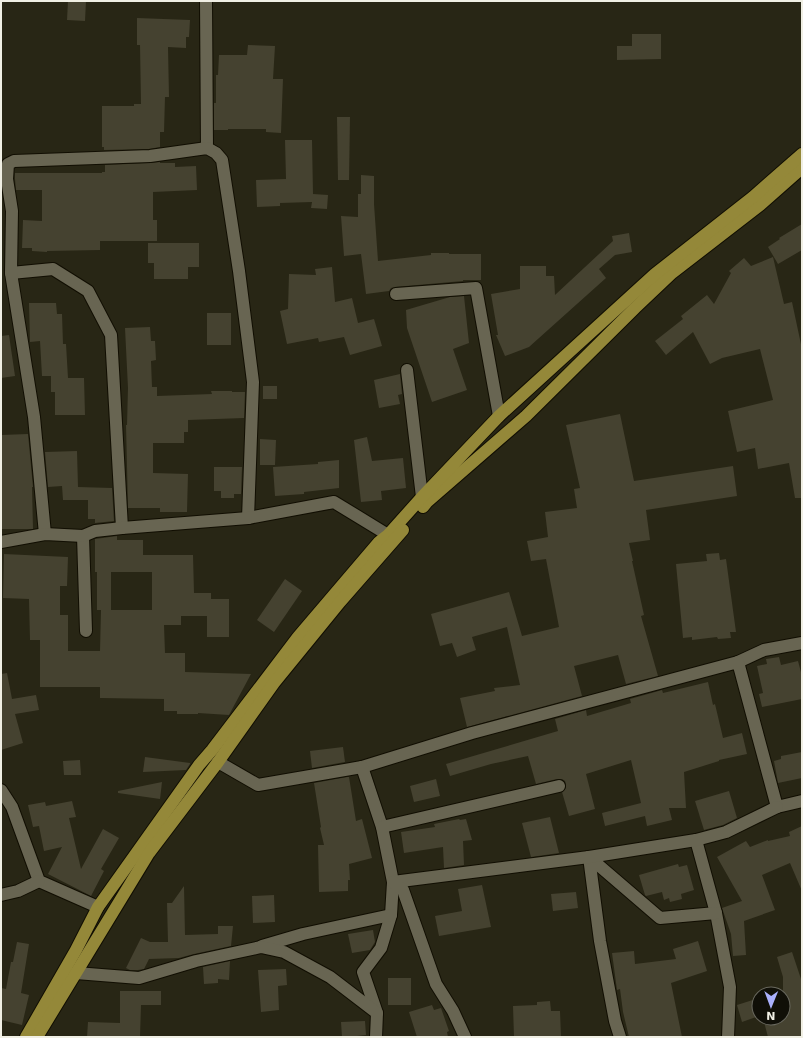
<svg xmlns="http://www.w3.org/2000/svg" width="803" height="1038" viewBox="0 0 803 1038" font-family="'DejaVu Sans',sans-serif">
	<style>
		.building { fill: #454230; fill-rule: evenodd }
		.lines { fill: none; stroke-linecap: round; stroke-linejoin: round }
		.minor-casing { stroke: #110e02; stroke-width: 14 }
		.major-casing { stroke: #110e02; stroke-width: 14 }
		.minor { stroke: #686552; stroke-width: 12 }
		.major { stroke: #948839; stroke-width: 12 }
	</style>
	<rect width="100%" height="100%" fill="#282615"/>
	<g class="building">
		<path d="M68,1H86L85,21L67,20Z"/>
		<path d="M137,18L190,20L189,37H186V48L168,47L169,97H165L164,132H160V147L149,149L104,150V147H102V106H134V104H141L140,45H137Z"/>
		<path d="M632,34H661V59L617,60V46H632Z"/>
		<path d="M248,45L275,46L273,79H283L281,133L266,132V129H228V130H214V103H216V75H218L219,55H247Z"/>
		<path d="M337,117H350L349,180H338Z"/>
		<path d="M285,140H312L313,194L328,195L327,209L311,208L312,202L280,203V206L257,207L256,180L286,179Z"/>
		<path d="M160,162V163H175V167L196,166L197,190L153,192V220H157V241H100V250L47,251V252L32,251V248H22L23,220L42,221V190H16L15,179V173H102V172H105V165L150,163Z"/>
		<path d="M361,175L374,176V204L378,261L431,255V253H449V254H481V280H463V281L395,287L391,288L389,291L366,294L361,254L344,256L341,216L358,217V194H361Z"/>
		<path d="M802,224V250L778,264L768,247L780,239L779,238Z"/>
		<path d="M629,233L632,252L615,255L599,269L606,278L529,347L505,356L496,335H498L491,294L520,289V266H546V276H554L555,295L613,241L612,236Z"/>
		<path d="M148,243H199V267H188V279H154V263H148Z"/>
		<path d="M773,257L784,304L792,302L802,349V498H795L789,463L758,469L755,448L737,452L728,411L773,400L760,349L722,358L710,364L693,332L666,355L655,341L683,319L681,316L707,295L714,304L731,273L729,271L744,258L751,266Z"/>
		<path d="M332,267L335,302L352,298L358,323L374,319L382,346L350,355L344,337L319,342L318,338L287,344L280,311L288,309L289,274L316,275L315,269Z"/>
		<path d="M464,296L469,343L453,349L467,390L432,402L407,328L406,310L450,297Z"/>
		<path d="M29,303H56L57,314H62L63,344H66L68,378H84L85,415H55V392H51V376H42L40,341L30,342Z"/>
		<rect x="207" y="313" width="24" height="32"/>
		<path d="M150,327L151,341H155L156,360L151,361L152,387H157V396L212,394L211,391H232V392H245L244,418L188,420V432H184V443H153V473L188,474L187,512H160V508H128L126,425H127L128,388L125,328Z"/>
		<path d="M9,335L15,376L1,378V336Z"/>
		<path d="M400,374L402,394L398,395L400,404L379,408L374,380Z"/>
		<rect x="263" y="386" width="14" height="13"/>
		<path d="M620,414L634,481L733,466L737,496L646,510L650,540L629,543L633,561H632L644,615L641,616L658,676L626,684L618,655L574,666L582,696L467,727L460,698L495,691L494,688L520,685L507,627L472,637L476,650L457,657L452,643L440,646L431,614L509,592L522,636L559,627L546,559L531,561L527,541L548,537L545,512L577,508L574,489L580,488L566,425Z"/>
		<path d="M28,434L33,487H32L33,529H2V491H1V435Z"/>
		<path d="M367,437L372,461L403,458L406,488L381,491L382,500L361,502L354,440Z"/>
		<path d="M260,439L276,440L275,465H260Z"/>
		<path d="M77,451L78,487L112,488L114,521L95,523V519H88V500H63L62,486L48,487L45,452Z"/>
		<path d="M339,460V488L304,492V494L275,496L273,467L318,464V462Z"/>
		<path d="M214,467H242L241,494H234V498H221V491H214Z"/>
		<path d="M117,536V540H143V555H193L194,593H211V599H229V637H207V616H181V625H164L165,653H185V672L251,674L229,715L198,713V714H177V711H164V699L100,698V687H40V640H30L29,599L3,598L4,554L68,557L67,586H60V615H68V651H100L101,610H97V572H95V539ZM111,572H152V610H111Z"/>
		<path d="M719,553L720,560L726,559L736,632H730L731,638L718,639L717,637L692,640V637L683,638L676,564L707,561L706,554Z"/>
		<path d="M285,579L302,591L274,632L257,620Z"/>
		<path d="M779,657L781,665L798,661L802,676V699L762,707L759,694L763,693L757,666L767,664L766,659Z"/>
		<path d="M7,673L12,699L36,695L39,710L15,714L23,743L1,750V674Z"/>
		<path d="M708,682L713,705L715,704L723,738L742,733L747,754L719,760V761L684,772L686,808H669L672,820L647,826L645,816L605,826L602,813L641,803L631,760L586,774L595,809L569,816L562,792L566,788V784L565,781L562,779H557L536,784L528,756L491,764L450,776L446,764L558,731L555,719L586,710L587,716L631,703L630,699L662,690L663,693Z"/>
		<path d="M343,747L345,762L312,768L310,751Z"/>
		<path d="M802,752V778L778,783L774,761L781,759V756Z"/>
		<path d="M145,757L190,763V764L186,770L143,772Z"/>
		<path d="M80,760L81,775H64L63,761Z"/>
		<path d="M347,777H349L356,821L362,819L372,858L349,864L350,880H348V891L319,892L318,845H324L320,828L321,827L314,783Z"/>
		<path d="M436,779L440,796L414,802L410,786Z"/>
		<path d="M162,782L160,799L118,793V791Z"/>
		<path d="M729,791L737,818L723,825L704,830L695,801Z"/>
		<path d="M72,801L76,817L69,818L81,869L103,829L119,838L101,869L104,871L91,896L48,874L62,847L44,851L39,826L33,827L28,805L45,802L46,806Z"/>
		<path d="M550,817L559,853L531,857L522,823Z"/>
		<path d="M459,819L460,820L466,819L472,840L463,841L464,865L444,868L443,847L404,853L401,832L435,827L434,824Z"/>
		<path d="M802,826V891L790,863L762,875L775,910L744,921L746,955L733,956L731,934L722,908L742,901L717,857L746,841L750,847L768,840V841L790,836L789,832Z"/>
		<path d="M678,864L679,867L687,865L694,890L681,894L682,899L670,902L669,898L664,900L662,892L646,896L645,895L639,875Z"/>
		<path d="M482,885L491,927L439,936L435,916L462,911L458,889Z"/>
		<path d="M184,886L185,935L218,934V926H233L231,946L194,954L179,958L149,959L144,969L138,970H130L126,968L141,938L150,942H168L167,903H172Z"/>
		<path d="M576,892L578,908L553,911L551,894Z"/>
		<path d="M274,895L275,922L253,923L252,896Z"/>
		<path d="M373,930L375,942L370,950L352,953L348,934Z"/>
		<path d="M698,941L707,971L671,983L682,1037H629L623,1012L620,989L617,990L612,953L634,951L635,964L676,959L673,949Z"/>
		<path d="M17,942L29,944L21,993L29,995L22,1025L1,1020V988L6,989L11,962H13Z"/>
		<path d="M792,952L802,982V1037H768L763,1018H783V994H773L783,991V977L777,957Z"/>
		<path d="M230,961L229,980L218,979V983L204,984L203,967Z"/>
		<path d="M286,969L287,985L278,986L279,1010L261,1012L258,970Z"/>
		<rect x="388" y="978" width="23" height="27"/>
		<path d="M120,991H161V1005H141L140,1037H87L88,1022L120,1023Z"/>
		<path d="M759,998V1016L742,1022L737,1005Z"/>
		<path d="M550,1001L551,1011H560L561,1037H514L513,1006L537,1005V1002Z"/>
		<path d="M432,1005L434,1010L441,1008L449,1031L447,1032L448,1037H417L409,1012Z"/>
		<path d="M365,1021L366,1035L357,1036V1037H342L341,1022Z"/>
	</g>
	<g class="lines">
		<defs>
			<g id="minor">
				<path d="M206,1L207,148"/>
				<path d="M11,273L53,269L88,291L111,335L122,528"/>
				<path d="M396,294L476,288L499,416"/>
				<path d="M407,370L422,497"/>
				<path d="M45,534L34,417L11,273L12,211L7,179L8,164L14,161L150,156L207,148L216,153L222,160L239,271L253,382L248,518"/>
				<path d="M83,536L86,631"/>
				<path d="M1,542L45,534L83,536L95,531L122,528L248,518L334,502L388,535"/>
				<path d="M738,662L764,650L802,643"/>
				<path d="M218,762L258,785L362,767L472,733L738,662L777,807L802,801"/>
				<path d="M362,767L382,827L393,882L391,915L381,948L363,972L377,1013"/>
				<path d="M1,790L12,807L39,881L98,907"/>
				<path d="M382,827L559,786"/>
				<path d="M696,840L716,913L730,987L728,1037"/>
				<path d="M589,857L600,941L615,1021L620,1037"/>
				<path d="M589,857L660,918L716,913"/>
				<path d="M393,882L589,857L696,840L726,832L777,807"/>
				<path d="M393,882L403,890L436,984L453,1011L465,1037"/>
				<path d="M1,895L18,891L39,881"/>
				<path d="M262,946L303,934L391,915"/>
				<path d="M76,973L139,978L196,961L261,947L284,952L330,977L377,1013L376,1037"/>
			</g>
			<g id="major">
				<path d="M423,507L427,502L526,416L635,308L672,273L760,205L802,168"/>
				<path d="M26,1037L76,950L98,907L199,765L212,750L298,637L379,542L388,535L422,497L499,416L655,274L753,197L802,154"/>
				<path d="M37,1037L149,853L218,762L274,683L340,602L403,530"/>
			</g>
		</defs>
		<use href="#minor" class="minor-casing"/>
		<use href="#major" class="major-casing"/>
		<use href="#minor" class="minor"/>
		<use href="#major" class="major"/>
	</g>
	<rect width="803" height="1038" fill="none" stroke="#f0efe4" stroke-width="4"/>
	<g transform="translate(771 1006) rotate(181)"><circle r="19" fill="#100f07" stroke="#6a695f"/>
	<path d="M0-3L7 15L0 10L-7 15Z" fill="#aab0fc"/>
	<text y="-6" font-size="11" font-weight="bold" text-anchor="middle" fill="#f0efe4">N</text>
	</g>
</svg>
